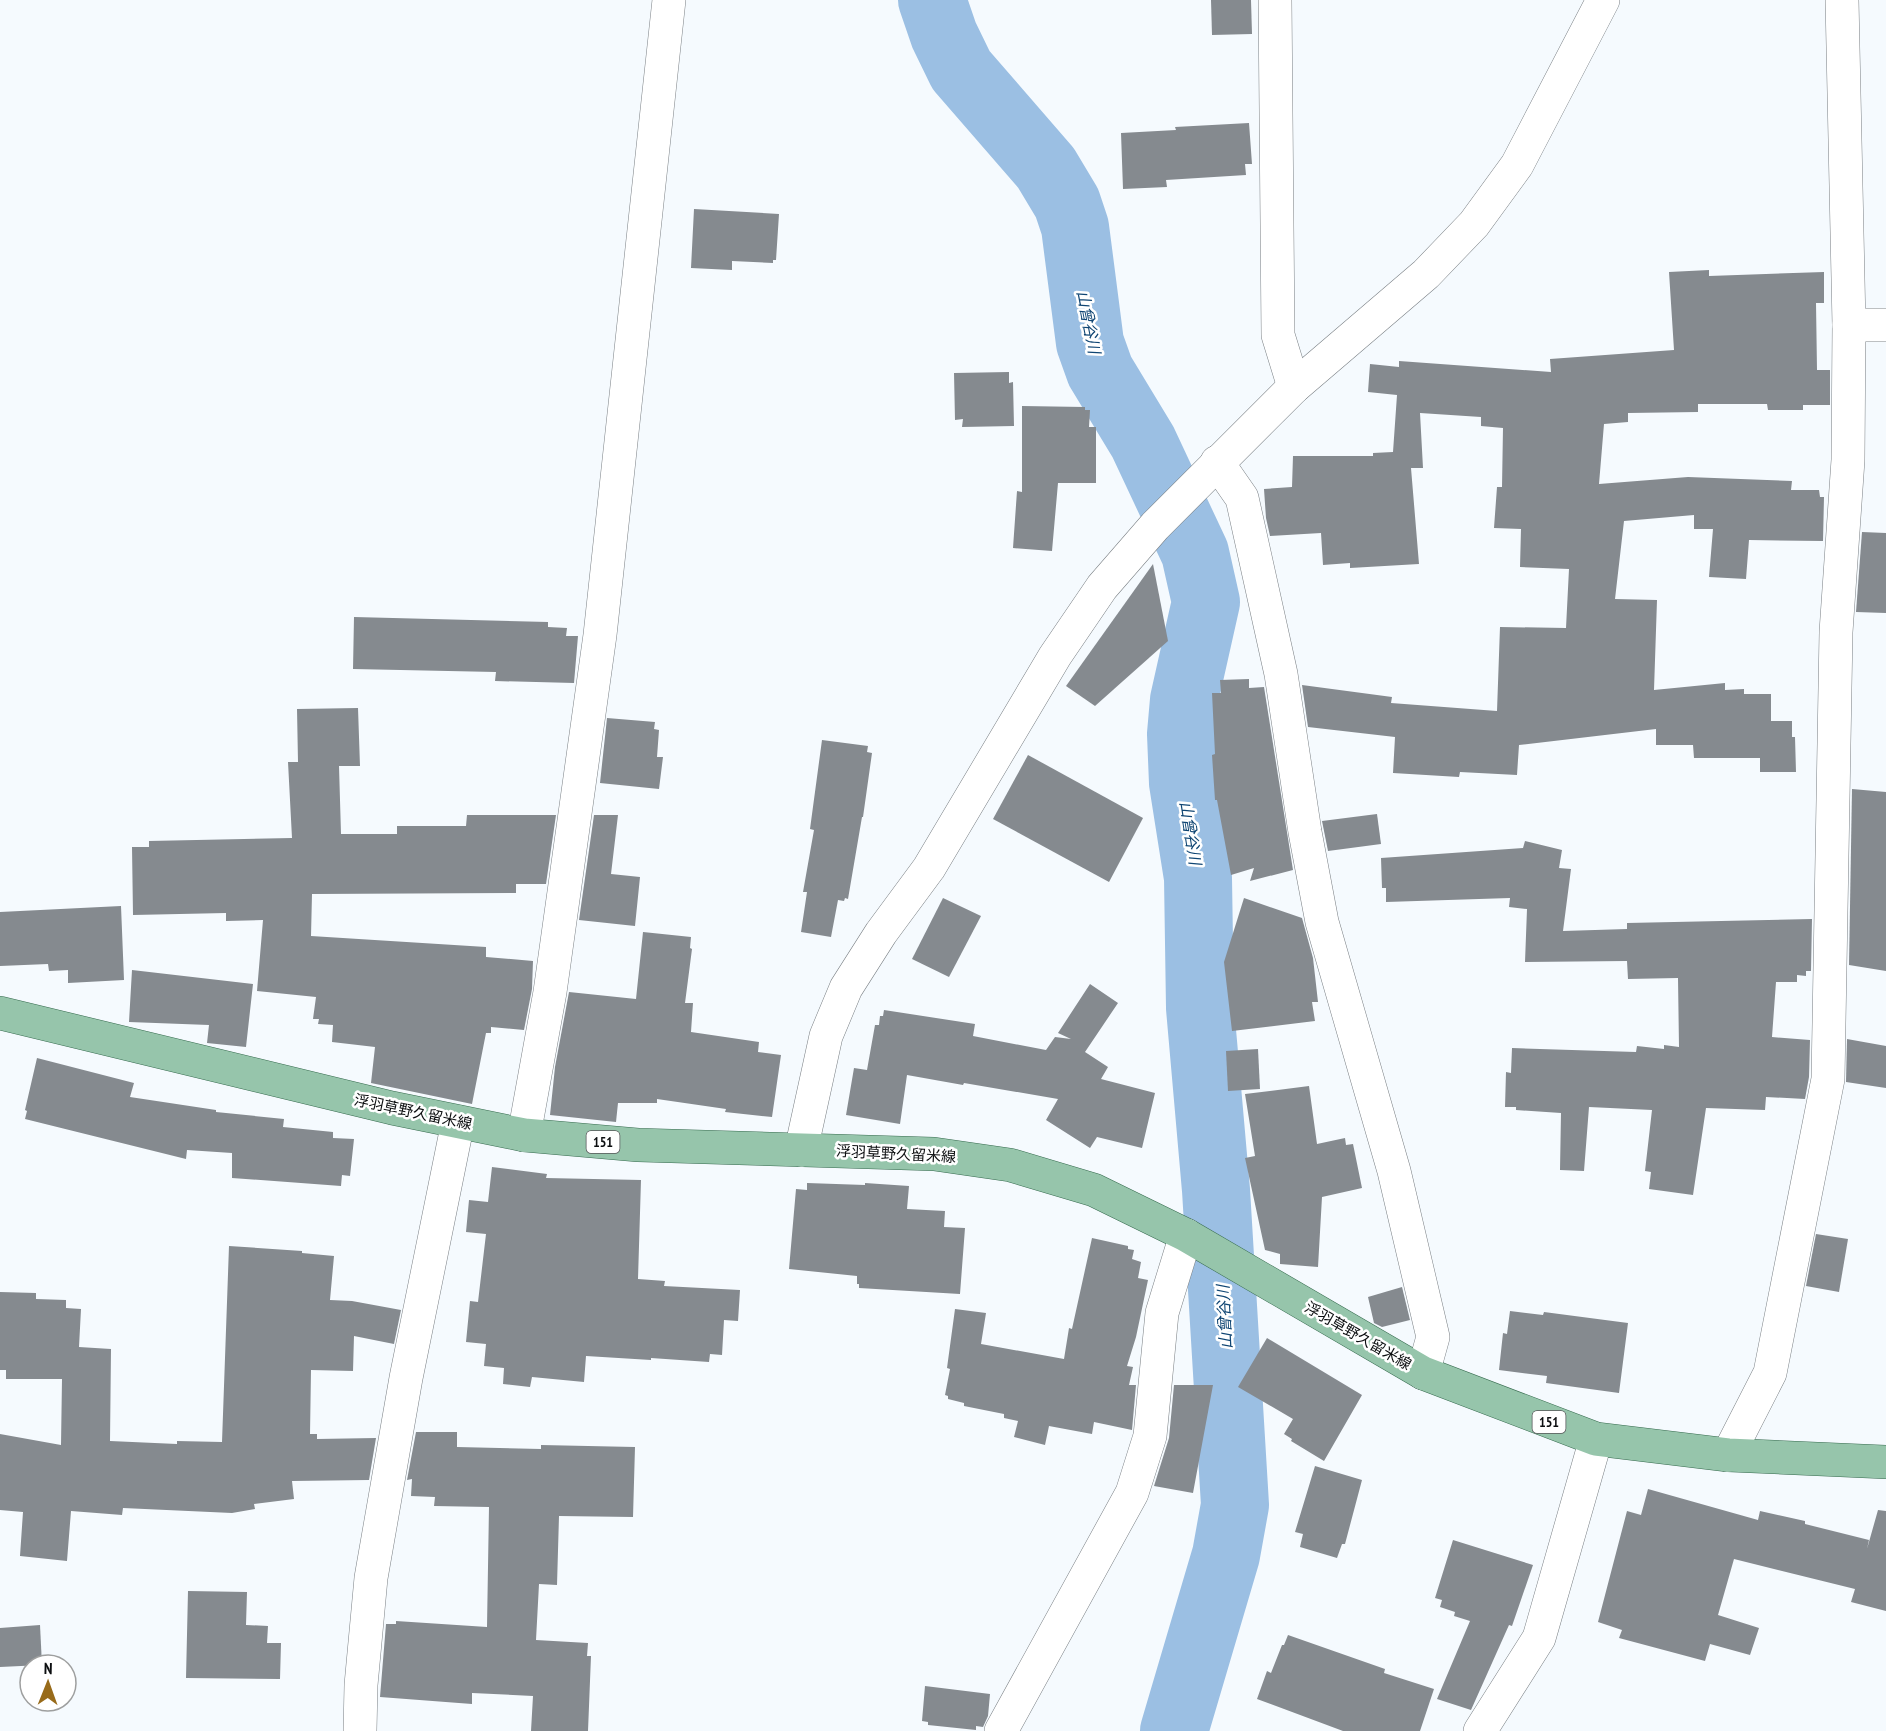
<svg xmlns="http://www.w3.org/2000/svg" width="1886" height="1731" viewBox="0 0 1886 1731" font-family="'PT Sans Narrow','Noto Sans JP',sans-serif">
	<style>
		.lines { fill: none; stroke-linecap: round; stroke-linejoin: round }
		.river { stroke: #9bbfe3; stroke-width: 68 }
		.building { fill: #858a8f }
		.minor-casing { stroke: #7b8085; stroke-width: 34 }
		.major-casing { stroke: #386c50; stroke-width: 34 }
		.minor { stroke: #fff; stroke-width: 33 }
		.major { stroke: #96c5ab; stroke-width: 33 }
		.labels { text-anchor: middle; stroke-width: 5; stroke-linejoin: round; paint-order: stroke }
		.shield { fill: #fff; stroke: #555658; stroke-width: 1.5 }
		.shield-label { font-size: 14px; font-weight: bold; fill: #0c0e10 }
		.street-label { font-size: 15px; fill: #0c0e10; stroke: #fff }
		.water-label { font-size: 16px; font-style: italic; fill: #0f4573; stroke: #fff }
	</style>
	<rect width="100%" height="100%" fill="#f5fafe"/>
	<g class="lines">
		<path class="river" d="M932,0L944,35L961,70L1046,168L1067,203L1075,227L1090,343L1100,371L1143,442L1195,553L1206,602L1184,700L1181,734L1183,783L1198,878L1200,1008L1216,1190L1235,1505L1226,1555L1174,1731"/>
	</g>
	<g class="building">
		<path d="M1211,0H1251L1252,34L1212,35Z"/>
		<path d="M1249,123L1252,164H1245L1246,175L1166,180L1167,187L1123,189L1121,133L1176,130L1175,127Z"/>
		<path d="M694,209L779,214L776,260H773V263L732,261V270L691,268Z"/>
		<path d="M1709,270V276L1824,272V303H1816L1817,370H1830V405H1803V410H1768L1767,404H1698V412L1628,413V422L1604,424L1599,484L1688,477L1792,481L1791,490H1819L1820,497H1824L1823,541L1749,540L1746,579L1709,577L1713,529H1694V515L1624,521L1615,599L1657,600L1654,690L1725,683V690L1744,689V694H1771V721H1792V737H1795L1796,772H1760V758H1694L1693,745H1656V729L1519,745L1517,775L1460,772L1459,777L1393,773L1395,737L1308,727L1302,685L1392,697L1391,703L1497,711L1500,627L1566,628L1569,569L1520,567L1521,529L1494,528L1497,487H1502L1503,428L1481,426V417L1420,413L1423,468H1411L1419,564L1350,568V563L1323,565L1321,533L1270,536L1266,518L1264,489L1292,487L1293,456H1373V453L1393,452L1397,395L1368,392L1370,364L1399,367V361L1551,372L1550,359L1674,350L1669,272Z"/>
		<path d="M1009,372V383L1013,382L1014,426L962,427L963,419L955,420L954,373Z"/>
		<path d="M1022,406L1085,407V410H1090L1089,427H1096V483H1058L1052,551L1013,548L1017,491L1022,492Z"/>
		<path d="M1862,532L1886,533V613L1856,612Z"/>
		<path d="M1153,564L1168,641L1095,706L1066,686Z"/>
		<path d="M354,617L548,622V627L567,628L566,636H578L574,683L495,681L496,672L353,669Z"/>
		<path d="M1249,679V688L1264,687L1293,870L1250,881L1254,868L1231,875L1217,800H1215L1212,755L1215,754L1212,693H1221L1220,680Z"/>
		<path d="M358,708L360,766H339L341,834H397V826H466L467,815H556L546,884H516V893L312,894L311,936L486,947V957L533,961L532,989L524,1030L491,1027V1033H486L472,1104L371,1083L375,1047L332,1042L333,1025L318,1024L319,1019H313L316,997L257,991L263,920L226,921V913L133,915L132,847H149V841L292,838L288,762H298L297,709Z"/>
		<path d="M607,718L655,722L654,729L659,730L657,757H663L659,789L600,783Z"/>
		<path d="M822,740L868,746L867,752L872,753L863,817H862L848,899L845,898L844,901L838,900L831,937L801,932L807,892H803L814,830L810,829Z"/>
		<path d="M1028,755L1143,818L1109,882L993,819Z"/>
		<path d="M1852,789L1886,792V971L1849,965Z"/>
		<path d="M1377,814L1381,844L1328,851L1322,821Z"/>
		<path d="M594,815H618L611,874L640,877L635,926L579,920Z"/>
		<path d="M1525,841L1562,850L1559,868L1571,869L1563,931L1627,929V923L1812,919L1811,971H1806V976L1797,975V982H1776L1772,1037L1810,1040L1809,1077L1805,1099L1766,1097L1765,1110L1706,1108L1693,1195L1649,1189L1651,1172L1645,1171L1652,1110L1589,1107L1584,1171L1560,1170L1561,1113L1516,1110V1107H1505L1506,1072L1511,1073L1512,1048L1636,1052L1637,1046L1664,1049V1045L1679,1047L1678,978L1628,979L1627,961L1525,962L1527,909L1509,907L1510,898L1386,902V888H1382L1381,858L1523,848Z"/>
		<path d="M943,898L981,916L949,977L912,959Z"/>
		<path d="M1244,898L1302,918L1313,958L1318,1002H1312L1315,1021L1232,1031L1224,962Z"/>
		<path d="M121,906L124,980L68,983V970L49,971L48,964L0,966V912Z"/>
		<path d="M643,932L691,937L690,948L692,949L685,1003H693L691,1032L759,1042L758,1052L781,1055L772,1117L725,1112L726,1109L657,1099V1103H618L616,1122L550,1115L555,1067L569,992L636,999Z"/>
		<path d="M132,970L253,984L246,1047L207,1043L209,1025L129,1022Z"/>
		<path d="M1090,984L1118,1003L1085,1052L1108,1067L1101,1079L1155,1093L1142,1148L1097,1137L1090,1148L1046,1120L1058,1099L964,1083L963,1085L907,1075L900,1124L846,1115L854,1068L867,1070L875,1025H879L880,1016H883L884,1010L975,1024L973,1036L1046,1050L1055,1037L1071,1039L1058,1033Z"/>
		<path d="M1847,1039L1886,1046V1088L1846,1082Z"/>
		<path d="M1258,1049L1260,1089L1228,1091L1226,1051Z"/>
		<path d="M37,1058L134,1083L130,1097L216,1110V1112L284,1119L283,1127L333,1132V1138L354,1139L350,1176L342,1175L341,1186L232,1178V1153L187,1150L186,1159L25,1119L27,1111L25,1110Z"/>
		<path d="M1309,1086L1317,1144L1345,1138L1346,1145L1353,1144L1362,1188L1322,1197L1318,1267L1280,1264V1254L1265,1250L1245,1158L1255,1156L1245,1094Z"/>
		<path d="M492,1167L547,1174L546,1178L641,1180L638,1279L665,1281L664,1286L740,1290L738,1321L724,1320L722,1355L710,1354L709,1362L651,1358V1360L586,1356L584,1382L532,1377L530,1387L503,1384L504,1368L484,1366L486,1344L466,1342L470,1301L478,1302L486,1234L466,1232L469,1200L488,1202Z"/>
		<path d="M807,1183L865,1185V1183L909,1186L907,1209L945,1211L944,1227L965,1228L960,1294L859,1288V1284H857V1276L789,1269L796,1189L807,1190Z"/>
		<path d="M1816,1234L1848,1239L1839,1292L1806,1286Z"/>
		<path d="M1092,1238L1128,1246V1249L1134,1250L1132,1259L1141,1262L1138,1278L1148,1280L1136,1337L1127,1366L1133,1367L1129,1385H1136L1132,1430L1094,1422L1092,1434L1049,1426L1045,1445L1014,1437L1018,1421L1004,1418V1414L964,1406V1403L948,1399V1396L945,1395L950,1369L947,1368L955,1309L986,1313L981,1344L1064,1359L1069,1328L1072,1329Z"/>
		<path d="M229,1246L302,1251V1253L334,1256L330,1300L352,1301L401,1310L394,1344L354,1336L353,1371L311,1370L310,1434H317V1439L376,1438L369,1480L292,1481L294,1499L254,1504L255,1509L232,1513L123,1508L122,1515L71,1511L67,1561L20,1556L23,1512L0,1510V1434L61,1445L62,1379H6V1370H0V1292L36,1293V1299L66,1300V1308L81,1309L79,1347L111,1349L110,1441L177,1444V1441L222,1442Z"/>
		<path d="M1402,1287L1410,1320L1382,1327L1374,1323L1368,1297Z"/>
		<path d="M1510,1311L1543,1315L1544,1312L1628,1323L1619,1393L1546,1383L1547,1376L1499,1370L1503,1333L1507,1334Z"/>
		<path d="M1267,1338L1362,1395L1324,1461L1291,1441L1292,1439L1284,1434L1293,1419L1238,1387Z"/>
		<path d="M1174,1385H1213L1193,1493L1154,1486L1169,1438Z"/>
		<path d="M416,1432H457V1447L541,1449V1445L635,1447L633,1517L559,1516L557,1585L539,1584L536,1640L588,1643L587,1656H591L588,1731H531L533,1696L472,1693V1704L380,1697L386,1624H396V1621L487,1627L489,1507L434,1506L435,1497L411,1496L412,1479L407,1480Z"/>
		<path d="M1315,1466L1362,1480L1345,1544H1342L1337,1558L1300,1547L1303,1534L1295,1532Z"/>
		<path d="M1648,1489L1758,1520L1760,1511L1805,1521V1524L1869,1540L1867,1549L1878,1510L1886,1511V1611L1851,1602L1855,1589L1734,1559L1718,1615L1759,1628L1750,1655L1710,1644L1705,1661L1619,1638L1622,1630L1598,1622L1627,1511L1641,1515Z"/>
		<path d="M1453,1540L1533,1565L1512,1626L1509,1625L1471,1710L1437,1699L1470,1621L1454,1616L1455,1612L1440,1607L1442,1600L1435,1598Z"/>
		<path d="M188,1591L247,1592L246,1625L268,1626L267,1643H281L280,1679L186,1678Z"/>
		<path d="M40,1625L42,1665L0,1667V1628Z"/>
		<path d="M1288,1635L1385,1669L1384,1673L1434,1689L1420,1731H1343L1257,1699L1267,1671L1271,1673L1282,1645H1284Z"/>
		<path d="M925,1686L990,1694L988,1716L983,1727L976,1726V1730L928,1725V1722L922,1721Z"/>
	</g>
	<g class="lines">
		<defs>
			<g id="minor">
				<path d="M1275,0L1278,335L1294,387"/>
				<path d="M1849,325H1886"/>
				<path d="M1217,462L1242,498L1281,674L1305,832L1322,922L1394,1171L1433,1337L1423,1373"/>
				<path d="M524,1135L550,992L600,635L669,0"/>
				<path d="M801,1150L826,1036L846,988L881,933L929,868L1055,656L1102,587L1155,526L1294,387L1426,274L1474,224L1517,165L1603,0"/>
				<path d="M1728,1455L1770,1373L1828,1079L1836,632L1848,460L1849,325L1842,0"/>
				<path d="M360,1731L361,1685L371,1578L406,1378L458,1122"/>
				<path d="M1001,1731L1132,1493L1150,1436L1162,1313L1186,1235"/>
				<path d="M1480,1731L1539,1638L1596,1439"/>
			</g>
			<path id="major" d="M0,1013L392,1108L524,1135L638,1145L934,1154L1010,1165L1094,1190L1186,1235L1423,1373L1596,1439L1728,1455L1886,1462"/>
		</defs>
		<use href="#minor" class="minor-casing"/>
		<use href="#major" class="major-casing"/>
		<use href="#minor" class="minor"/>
		<use href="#major" class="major"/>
	</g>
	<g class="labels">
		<g class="shield">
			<rect x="586.5" y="1131" width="33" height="22" rx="4.5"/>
			<rect x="1532.5" y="1411" width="33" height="22" rx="4.5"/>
		</g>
		<g class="shield-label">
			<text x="603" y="1147">151</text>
			<text x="1549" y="1427">151</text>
		</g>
		<g class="street-label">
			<text transform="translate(413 1112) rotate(12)" y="5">浮羽草野久留米線</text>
			<text transform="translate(896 1154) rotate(3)" y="5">浮羽草野久留米線</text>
			<text transform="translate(1358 1336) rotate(30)" y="5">浮羽草野久留米線</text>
		</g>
		<g class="water-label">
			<text transform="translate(1089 322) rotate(79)" y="6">山曾谷川</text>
			<text transform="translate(1191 833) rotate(81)" y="6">山曾谷川</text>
			<text transform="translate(1224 1317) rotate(-93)" y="6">山曾谷川</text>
		</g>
	</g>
	<g transform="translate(48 1683) rotate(1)"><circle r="28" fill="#ffffff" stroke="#9e9f9f" stroke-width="1.5"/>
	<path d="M0-4.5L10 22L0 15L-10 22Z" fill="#986b1a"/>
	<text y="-9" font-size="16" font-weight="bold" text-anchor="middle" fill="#0c0e10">N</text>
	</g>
</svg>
